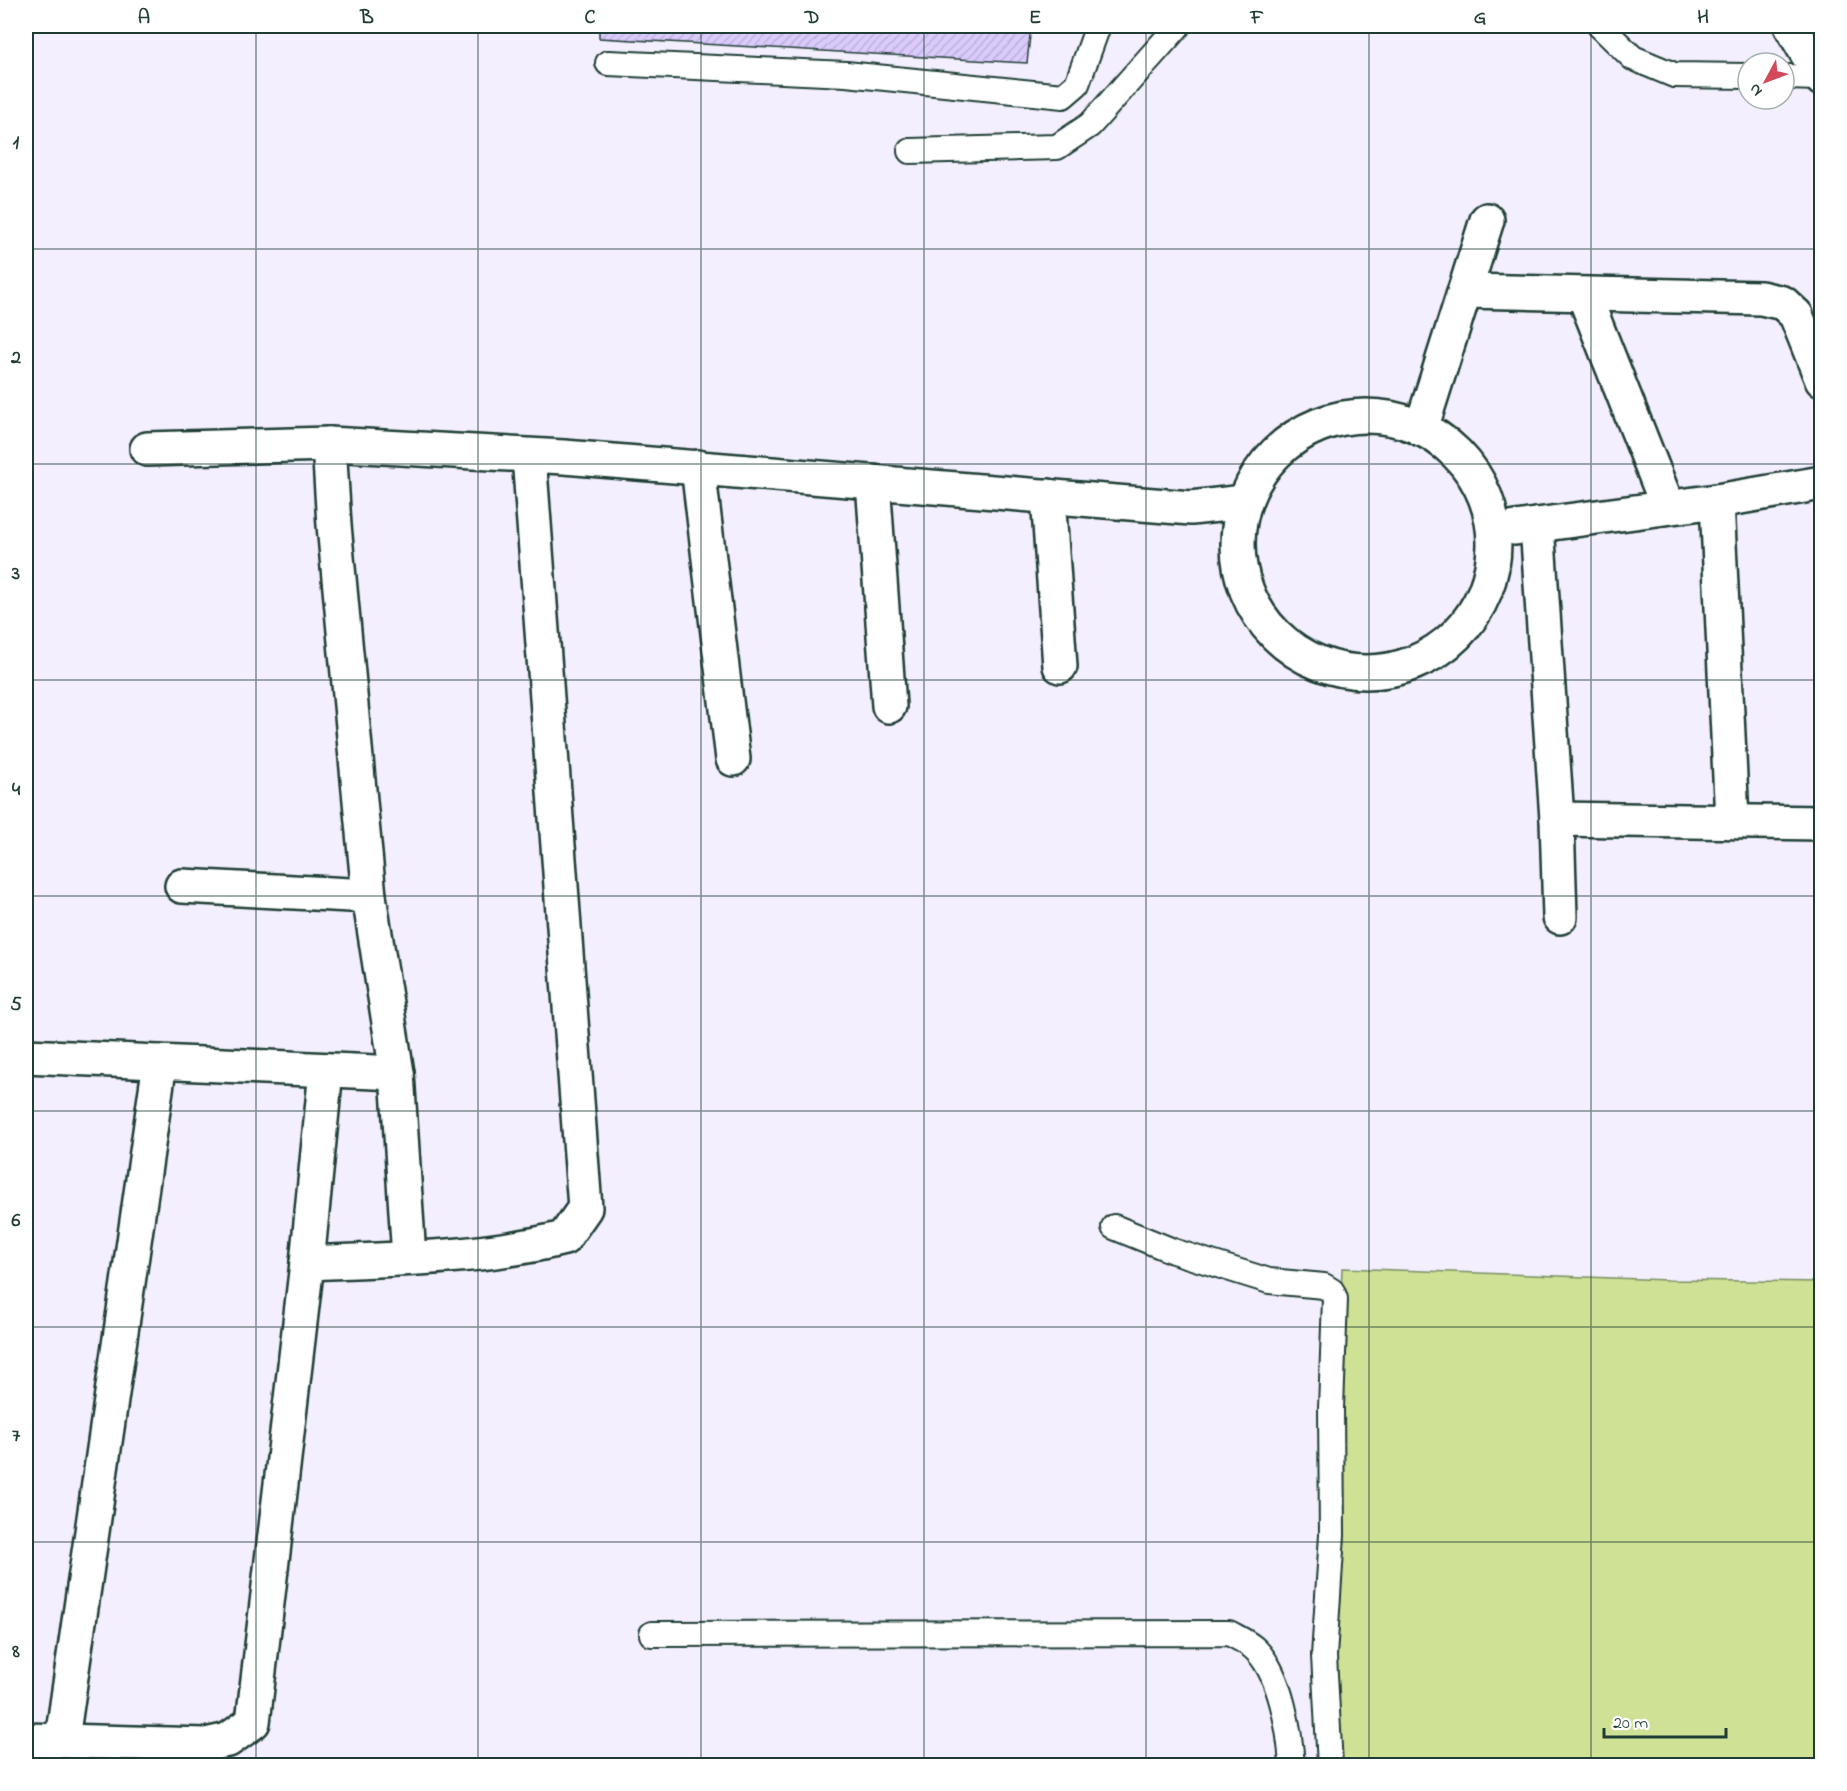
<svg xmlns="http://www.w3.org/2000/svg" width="1847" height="1791" viewBox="0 0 1847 1791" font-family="'Indie Flower',sans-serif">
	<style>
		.grass { fill: #cfe195; stroke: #778f64; stroke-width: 1.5 }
		.building { fill: url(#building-hatch); stroke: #1f3d34; stroke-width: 1.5 }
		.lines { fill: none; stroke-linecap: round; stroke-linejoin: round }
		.lane-casing { stroke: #1f3d34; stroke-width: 28 }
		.street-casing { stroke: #1f3d34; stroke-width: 38 }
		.secondary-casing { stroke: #1f3d34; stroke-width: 38 }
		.lane { stroke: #fff; stroke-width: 24 }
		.street { stroke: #fff; stroke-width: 33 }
		.secondary { stroke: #fff; stroke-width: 33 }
		.grid { fill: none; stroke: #1f3d34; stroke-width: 1.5; stroke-opacity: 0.55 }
		.neatline { fill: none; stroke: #1f3d34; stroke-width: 2 }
		.grid-label { font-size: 20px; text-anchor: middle; font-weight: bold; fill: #1f3d34 }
	</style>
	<defs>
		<pattern id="building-hatch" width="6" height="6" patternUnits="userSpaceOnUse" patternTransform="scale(1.5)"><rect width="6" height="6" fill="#dbcbfc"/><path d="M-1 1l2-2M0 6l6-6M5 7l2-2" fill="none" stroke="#bcafd9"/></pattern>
	</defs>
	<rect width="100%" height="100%" fill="#f4effe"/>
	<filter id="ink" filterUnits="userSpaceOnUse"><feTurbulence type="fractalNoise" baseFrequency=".0167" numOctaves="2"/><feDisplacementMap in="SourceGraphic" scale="12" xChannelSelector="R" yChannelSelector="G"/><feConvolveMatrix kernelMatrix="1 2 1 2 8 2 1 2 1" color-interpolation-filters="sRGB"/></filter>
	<g filter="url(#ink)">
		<path class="grass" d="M1342,1268L1668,1280L1821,1282V1765L1338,1766L1329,1632Z"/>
		<path class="building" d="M599,26H1031L1027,63L599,38Z"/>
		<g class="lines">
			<defs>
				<g id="lane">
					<path d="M1600,26L1633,58L1674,75L1748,76"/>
					<path d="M608,63L846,74L1063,96L1077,84L1098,26"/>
					<path d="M1784,77L1821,78"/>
					<path d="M910,151L1057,147L1090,125L1178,26"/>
					<path d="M1114,1227L1173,1251L1269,1281L1324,1286L1332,1291L1335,1299L1331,1408L1332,1535L1324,1656L1330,1766"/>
					<path d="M652,1634L1229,1633C1238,1638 1250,1643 1257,1651C1281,1676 1290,1732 1292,1766"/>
				</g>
				<g id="street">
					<path d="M1465,291L1761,298L1783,303L1796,315L1822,380"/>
					<path d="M1584,295L1668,507"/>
					<circle cx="1366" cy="544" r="128"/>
					<path d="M1421,429L1487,220"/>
					<path d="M329,444L334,525L369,896L397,1073L409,1258"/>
					<path d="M147,449L329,444L564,457L1191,508L1244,502"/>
					<path d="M698,467L733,759"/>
					<path d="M873,482L889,706"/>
					<path d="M1048,496L1060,666"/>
					<path d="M1717,501L1732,820"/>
					<path d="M1537,525L1557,819L1560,917"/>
					<path d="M1515,528L1717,501L1822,483"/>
					<path d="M1557,819L1822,823"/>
					<path d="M182,886L369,896"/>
					<path d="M26,1056L397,1073"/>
					<path d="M307,1263C392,1259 482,1259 564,1238L585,1208L529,456"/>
					<path d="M62,1739L160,1062"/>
					<path d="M26,1740L205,1745L228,1740L253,1722L307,1263L326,1070"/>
				</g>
				<path id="secondary" d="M1791,26L1822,79"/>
			</defs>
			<use href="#lane" class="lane-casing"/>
			<use href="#street" class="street-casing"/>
			<use href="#secondary" class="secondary-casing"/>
			<use href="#lane" class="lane"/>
			<use href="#street" class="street"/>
			<use href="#secondary" class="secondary"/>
		</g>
	</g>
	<path class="grid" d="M256,26V1766M478,26V1766M701,26V1766M924,26V1766M1146,26V1766M1369,26V1766M1591,26V1766M26,249H1822M26,464H1822M26,680H1822M26,896H1822M26,1111H1822M26,1327H1822M26,1542H1822"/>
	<rect width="1847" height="1791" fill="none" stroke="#fff" stroke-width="66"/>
	<g transform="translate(1766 81) rotate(229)"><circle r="28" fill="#ffffff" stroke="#a5b1ae" stroke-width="1.5"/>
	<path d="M0-4.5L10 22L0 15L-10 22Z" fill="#d1495b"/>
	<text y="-9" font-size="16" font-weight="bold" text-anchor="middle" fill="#1f3d34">N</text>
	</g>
	<path d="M1604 1728v9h122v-9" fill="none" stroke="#1f3d34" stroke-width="3"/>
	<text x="1613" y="1728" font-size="18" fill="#1f3d34" stroke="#ffffff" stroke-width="4.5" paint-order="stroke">20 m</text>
	<rect x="33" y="33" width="1781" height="1725" class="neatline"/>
	<g class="grid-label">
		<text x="144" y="23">A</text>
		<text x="367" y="23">B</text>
		<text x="590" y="23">C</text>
		<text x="812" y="23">D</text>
		<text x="1035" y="23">E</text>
		<text x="1257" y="23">F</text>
		<text x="1480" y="23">G</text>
		<text x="1703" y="23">H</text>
		<text x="16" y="148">1</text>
		<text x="16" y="363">2</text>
		<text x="16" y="579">3</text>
		<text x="16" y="795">4</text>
		<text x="16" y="1010">5</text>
		<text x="16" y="1226">6</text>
		<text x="16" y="1441">7</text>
		<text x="16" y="1657">8</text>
	</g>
</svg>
